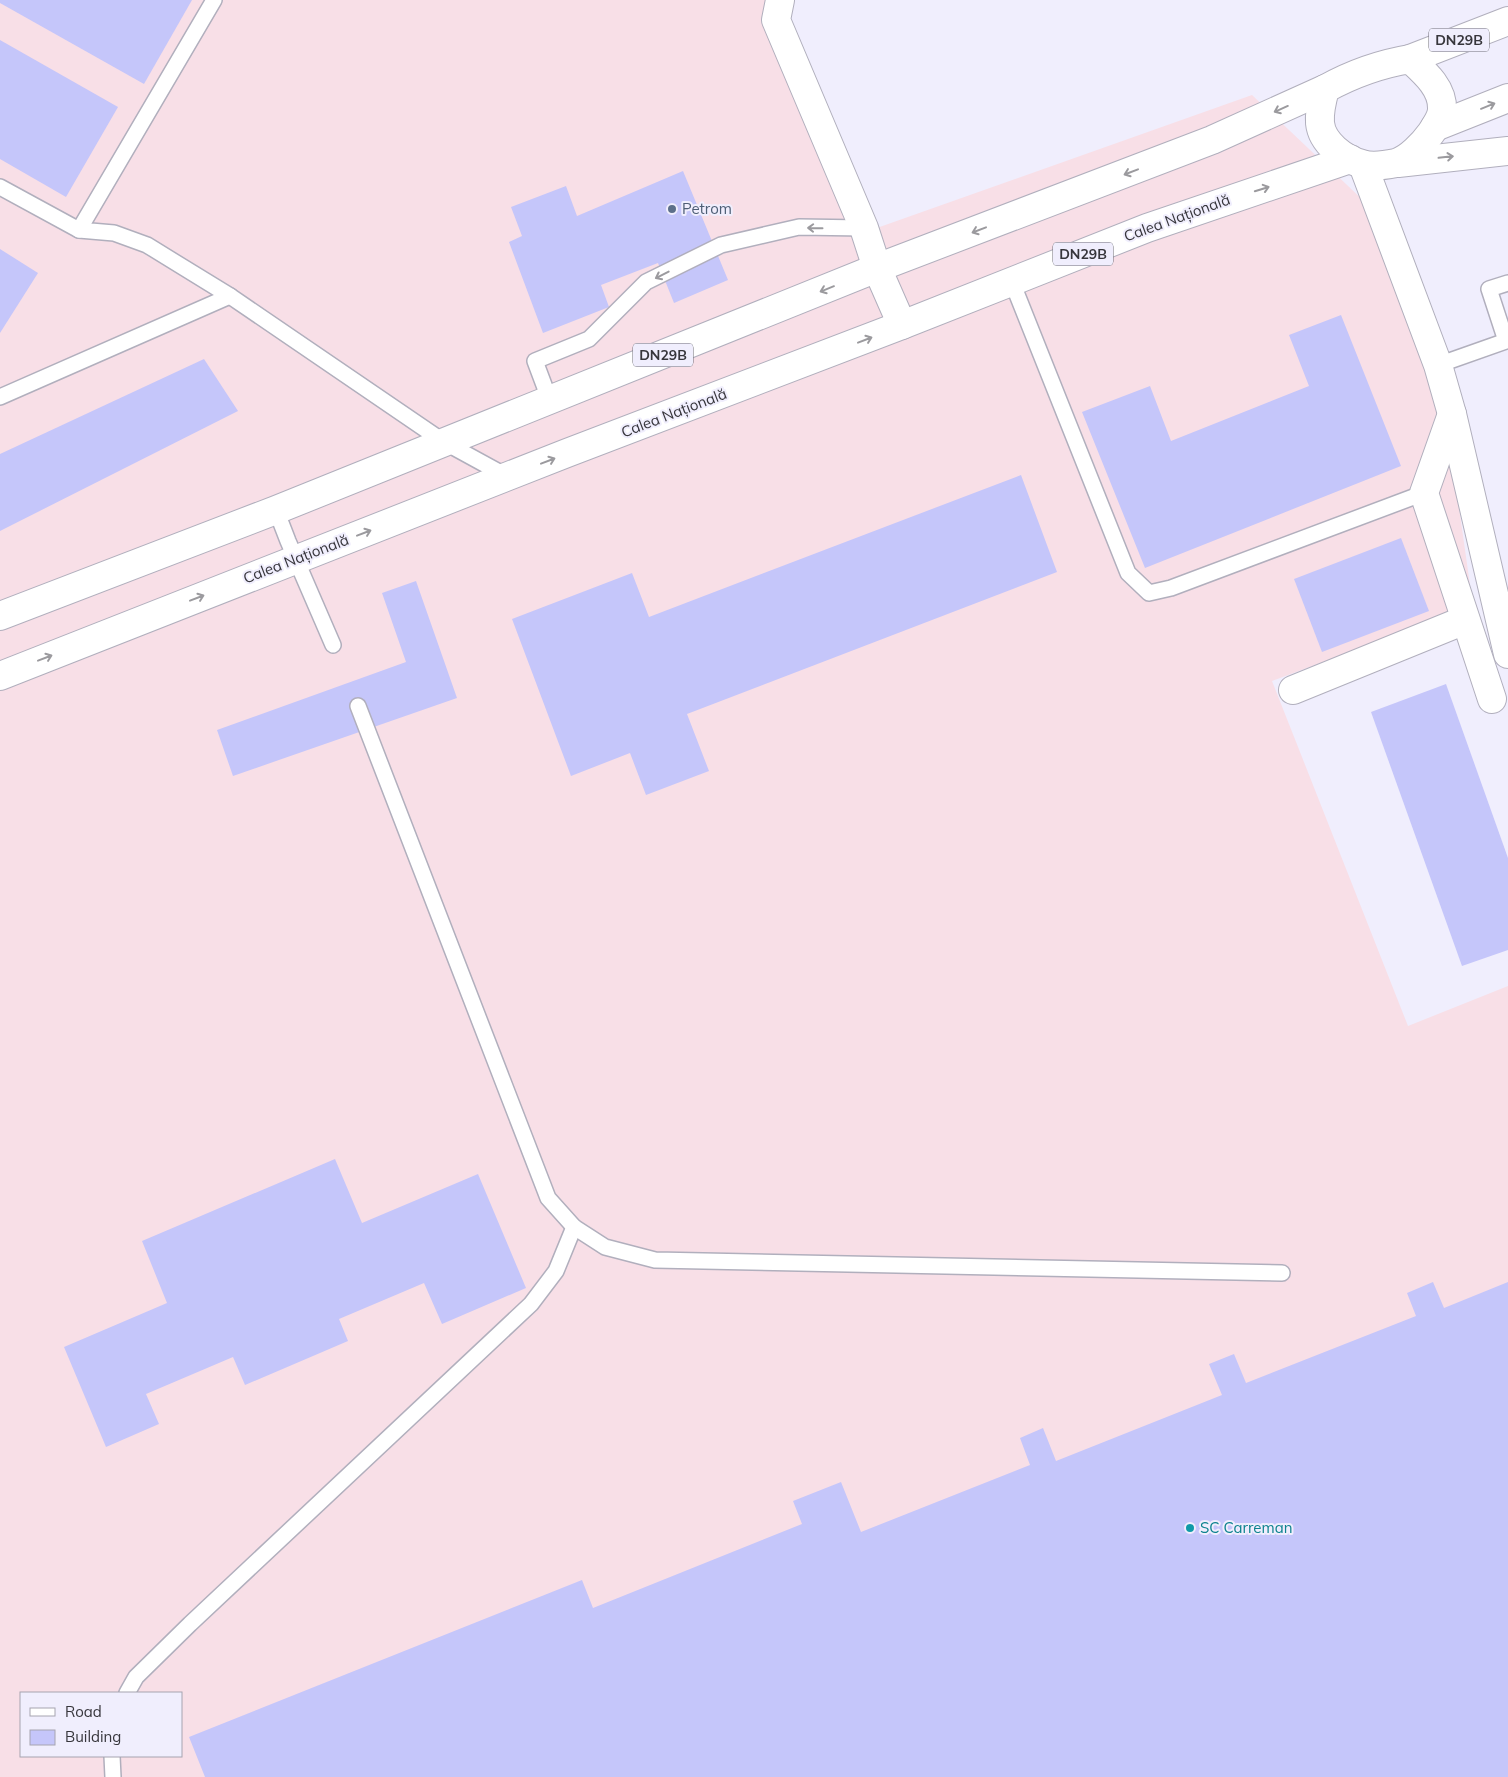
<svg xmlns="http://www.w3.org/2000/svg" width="1508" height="1777" viewBox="0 0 1508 1777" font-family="Mulish,sans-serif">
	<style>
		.industrial { fill: #f8dfe7; fill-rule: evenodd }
		.building { fill: #c5c6fa }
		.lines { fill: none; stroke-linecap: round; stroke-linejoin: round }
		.service-casing { stroke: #b1afbd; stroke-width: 18 }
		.minor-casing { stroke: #b1afbd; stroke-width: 30 }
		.secondary-casing { stroke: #b1afbd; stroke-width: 30 }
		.primary-casing { stroke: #b1afbd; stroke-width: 30 }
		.service { stroke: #fff; stroke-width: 15 }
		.minor { stroke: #fff; stroke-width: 28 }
		.secondary { stroke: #fff; stroke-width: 28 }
		.primary { stroke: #fff; stroke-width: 28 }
		.oneway { stroke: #9b9a9e }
		.service-dot { fill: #5c6f8a; stroke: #f0eefd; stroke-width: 2 }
		.culture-dot { fill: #0f9aa8; stroke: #f0eefd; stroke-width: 2 }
		.labels { text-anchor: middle; stroke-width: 4; stroke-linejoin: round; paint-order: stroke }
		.shield { fill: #f0eefd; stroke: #6e6d76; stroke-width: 1 }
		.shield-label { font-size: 14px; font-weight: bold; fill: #37363c }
		.service-label { font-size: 15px; fill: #4e5e75; stroke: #f0eefd; text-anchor: start }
		.street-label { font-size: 15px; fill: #37363c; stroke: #f0eefd }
		.culture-label { font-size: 15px; fill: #0d838f; stroke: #f0eefd; text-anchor: start }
	</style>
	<rect width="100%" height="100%" fill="#f0eefd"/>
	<path class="industrial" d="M0,0H782L874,229L1252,95L1385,221L1437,353L1473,606L1272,681L1408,1026L1508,986V1777H0ZM21,1693H181V1756H21Z"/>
	<g class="building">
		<path d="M0,0H192L144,84L0,3Z"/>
		<path d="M0,40L118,107L66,197L0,159Z"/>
		<path d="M683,171L728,280L674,303L658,263L601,285L609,307L543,333L509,242L522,236L511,207L566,186L577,216Z"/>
		<path d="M0,249L38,273L0,333Z"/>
		<path d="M1341,315L1401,466L1145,568L1082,412L1150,386L1171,441L1309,386L1289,335Z"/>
		<path d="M204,359L238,411L0,531V454Z"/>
		<path d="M1021,475L1057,572L687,714L709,771L646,795L630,753L571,776L512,619L632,573L649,617Z"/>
		<path d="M1401,538L1429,611L1322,652L1294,579Z"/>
		<path d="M416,581L457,698L233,776L217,730L406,662L382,593Z"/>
		<path d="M1446,684L1508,858V950L1462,966L1371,712Z"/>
		<path d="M335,1159L362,1223L478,1174L526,1288L442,1324L424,1283L339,1319L348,1341L245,1385L233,1357L146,1394L159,1424L106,1447L64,1347L167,1303L142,1241Z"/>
		<path d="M1433,1282L1444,1308L1508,1282V1777H205L189,1737L582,1580L593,1608L802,1524L793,1501L841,1482L861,1532L1030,1465L1020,1438L1043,1428L1056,1461L1222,1395L1209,1364L1234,1354L1246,1383L1416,1316L1407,1293Z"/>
	</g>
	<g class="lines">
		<defs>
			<g id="service">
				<path d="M214,0L79,230L114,233L147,245L230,296L444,442L508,477"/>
				<path d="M0,187L79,230"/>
				<path d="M1012,282L1128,573L1149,593L1171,588L1424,493"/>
				<path d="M1438,365L1506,341L1489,289L1508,283"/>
				<path d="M0,397L230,296"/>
				<path d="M550,401L535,361L589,339L646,282L721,245L799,227L864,228"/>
				<path d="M276,510L288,541L333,645"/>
				<path d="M358,706L548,1198L574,1227L605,1247L655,1260L1282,1273"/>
				<path d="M127,1693L136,1677L190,1624L531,1304L556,1271L574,1227"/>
				<path d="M112,1756L113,1777"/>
			</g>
			<g id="minor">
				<path d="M780,0L776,20L864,228L877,268L902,325"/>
				<path d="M1363,165L1438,365L1452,414L1508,654"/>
				<path d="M1452,414L1424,493L1492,699"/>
				<path d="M1293,690L1465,620"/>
			</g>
			<path id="secondary" d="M1398,163L1508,151"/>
			<g id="primary">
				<path d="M1410,59C1424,72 1443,88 1442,109C1442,117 1435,127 1431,133C1423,144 1409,159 1396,163C1386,165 1371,167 1362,164C1344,159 1322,143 1320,123C1319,112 1322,100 1325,89C1352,74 1380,64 1410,59Z"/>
				<path d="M1410,59L1508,21"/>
				<path d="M1435,127L1508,98"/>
				<path d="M0,616L276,510L877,268L1212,140L1325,89"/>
				<path d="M0,676L567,453L902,325L1147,228L1350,159"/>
			</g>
		</defs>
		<use href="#service" class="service-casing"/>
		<use href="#minor" class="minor-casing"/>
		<use href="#secondary" class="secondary-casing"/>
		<use href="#primary" class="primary-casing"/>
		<use href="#service" class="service"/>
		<use href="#minor" class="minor"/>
		<use href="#secondary" class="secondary"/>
		<use href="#primary" class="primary"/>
	</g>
	<defs><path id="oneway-shaft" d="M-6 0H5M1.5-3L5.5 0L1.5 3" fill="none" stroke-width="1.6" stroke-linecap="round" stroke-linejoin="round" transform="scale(1.25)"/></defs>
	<g class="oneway">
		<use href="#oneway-shaft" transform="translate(1488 106) rotate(-22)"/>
		<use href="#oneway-shaft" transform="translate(1281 109) rotate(156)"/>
		<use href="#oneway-shaft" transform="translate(1446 157) rotate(-6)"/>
		<use href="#oneway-shaft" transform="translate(1131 172) rotate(159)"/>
		<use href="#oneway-shaft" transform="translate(1262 189) rotate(-17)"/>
		<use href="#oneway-shaft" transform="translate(815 228) rotate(-179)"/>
		<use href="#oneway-shaft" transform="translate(979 230) rotate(159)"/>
		<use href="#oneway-shaft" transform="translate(662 275) rotate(153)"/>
		<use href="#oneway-shaft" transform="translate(827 289) rotate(158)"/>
		<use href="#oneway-shaft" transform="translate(865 340) rotate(-21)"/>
		<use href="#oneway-shaft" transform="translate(548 461) rotate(-21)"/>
		<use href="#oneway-shaft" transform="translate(364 533) rotate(-21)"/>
		<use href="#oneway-shaft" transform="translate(197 598) rotate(-21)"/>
		<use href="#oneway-shaft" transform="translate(45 658) rotate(-21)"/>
	</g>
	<circle class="service-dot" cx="672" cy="209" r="5"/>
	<circle class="culture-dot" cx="1190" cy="1528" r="5"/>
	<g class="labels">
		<g class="shield">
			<rect x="1429" y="28.5" width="60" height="23" rx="4"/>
			<rect x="1053" y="242.5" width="60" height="23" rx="4"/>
			<rect x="633" y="343.5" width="60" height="23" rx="4"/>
		</g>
		<g class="shield-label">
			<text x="1459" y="45">DN29B</text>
			<text x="1083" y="259">DN29B</text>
			<text x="663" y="360">DN29B</text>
		</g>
		<g class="service-label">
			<text x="682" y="214">Petrom</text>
		</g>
		<g class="street-label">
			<text transform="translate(1177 218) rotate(-20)" y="5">Calea Națională</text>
			<text transform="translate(674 413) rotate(-21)" y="5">Calea Națională</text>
			<text transform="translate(296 559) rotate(-21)" y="5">Calea Națională</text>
		</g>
		<g class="culture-label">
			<text x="1200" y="1533">SC Carreman</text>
		</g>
	</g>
	<rect x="20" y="1692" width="162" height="65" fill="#f0eefd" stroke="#a6a4b0"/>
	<rect x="30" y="1708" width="25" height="8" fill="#ffffff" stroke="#a6a4b0"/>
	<text x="65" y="1717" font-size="15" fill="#37363c">Road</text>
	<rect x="30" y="1730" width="25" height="15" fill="#c5c6fa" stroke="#a6a4b0"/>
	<text x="65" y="1742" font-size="15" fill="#37363c">Building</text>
</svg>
